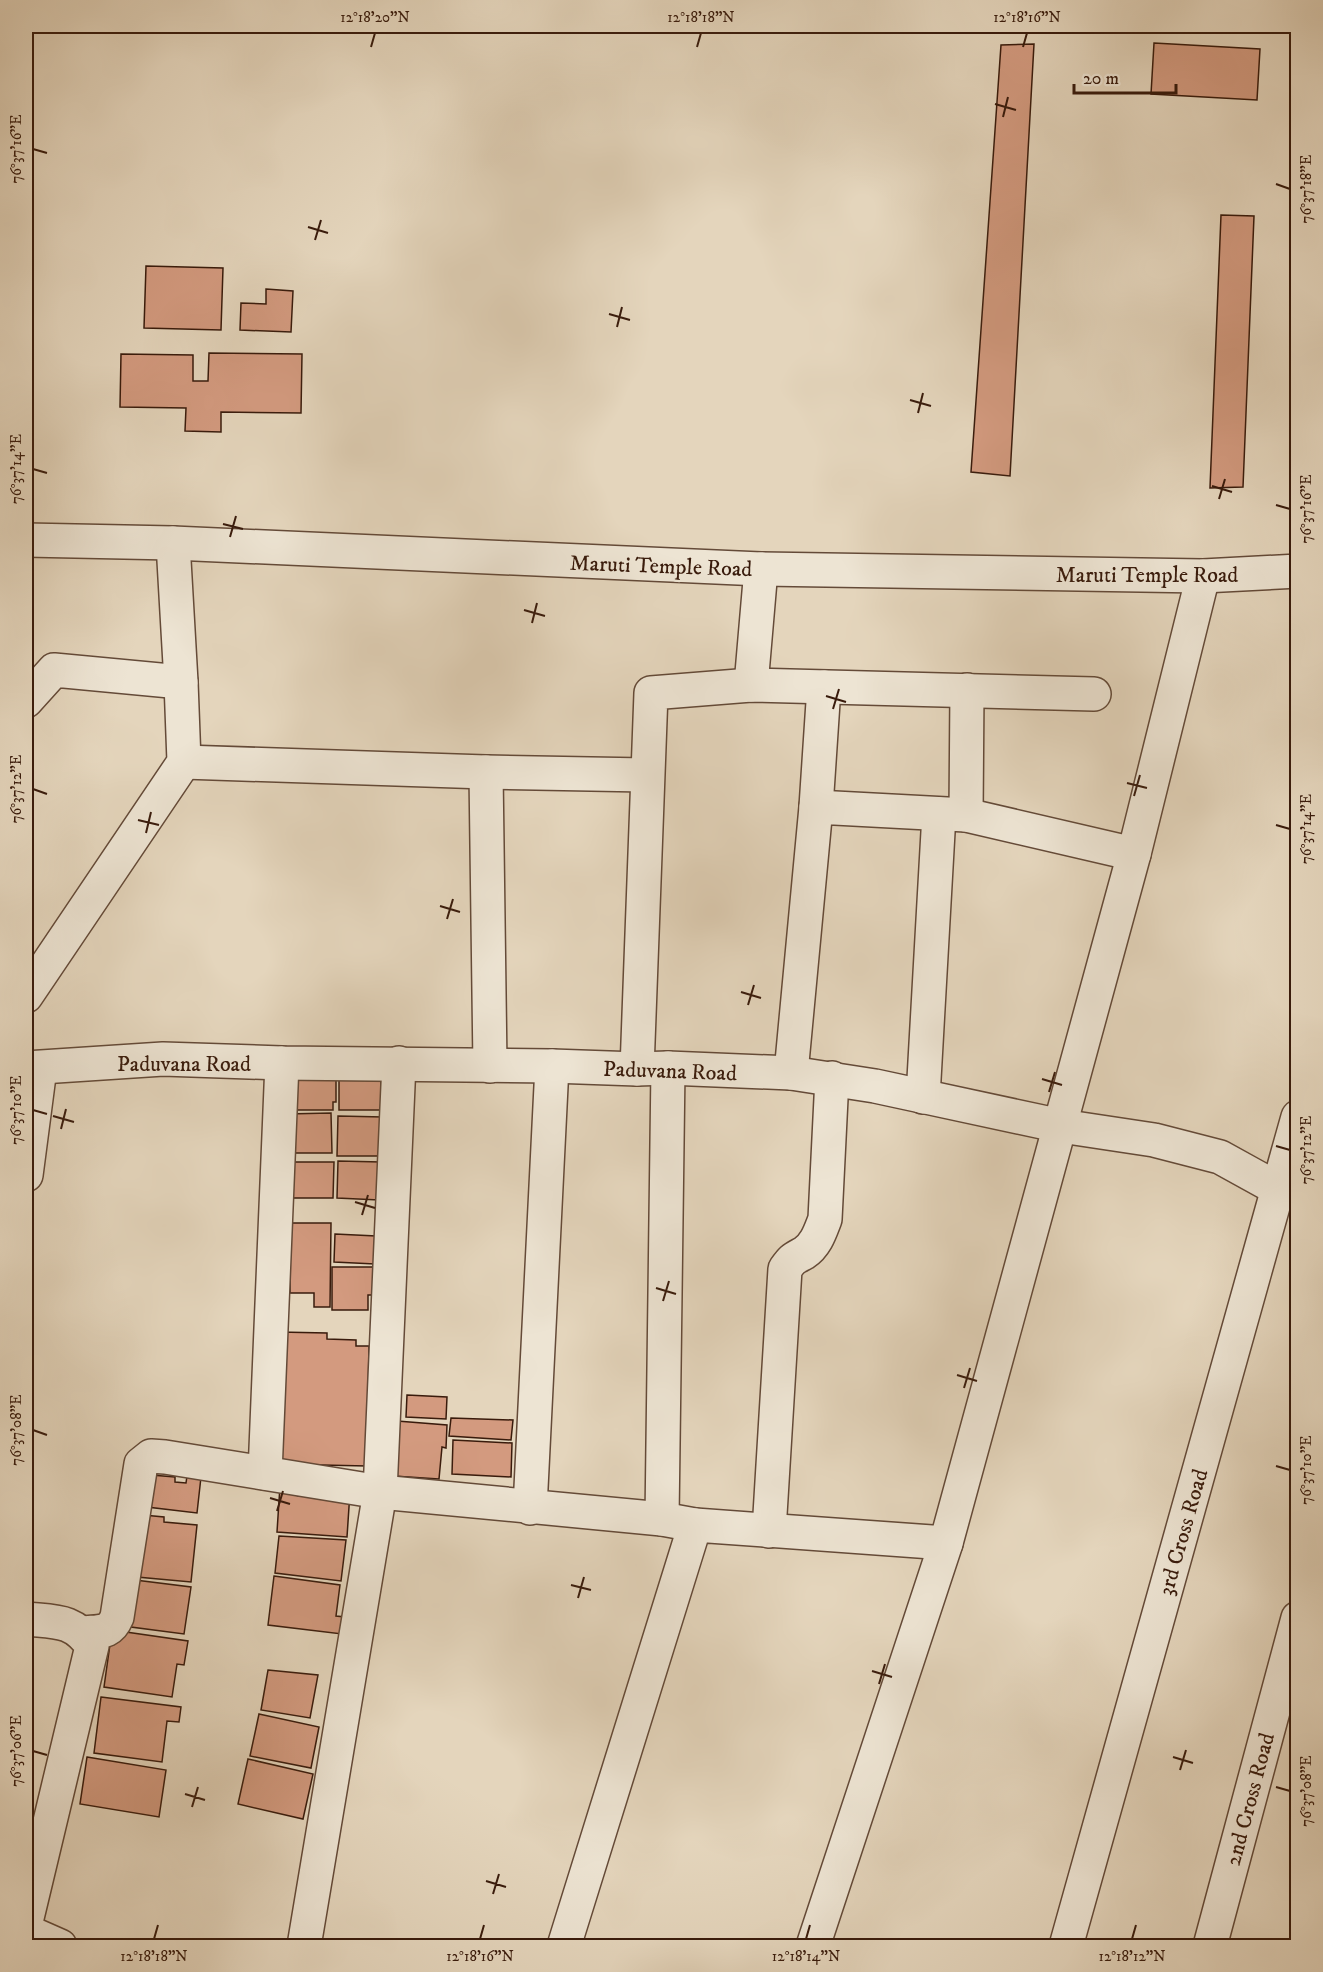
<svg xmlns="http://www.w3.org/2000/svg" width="1323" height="1972" viewBox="0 0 1323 1972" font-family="'IM FELL DW Pica',serif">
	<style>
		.building { fill: #d39a7f; stroke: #391b0c; stroke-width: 1.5 }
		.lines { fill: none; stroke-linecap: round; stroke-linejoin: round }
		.minor-casing { stroke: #644a38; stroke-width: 36 }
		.minor { stroke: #ede4d3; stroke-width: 33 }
		.ticks { fill: none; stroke: #391b0c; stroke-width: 2 }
		.labels { text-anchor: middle; stroke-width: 4.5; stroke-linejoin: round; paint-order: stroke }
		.street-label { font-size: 22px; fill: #391b0c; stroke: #ede4d3 }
		.neatline { fill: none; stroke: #391b0c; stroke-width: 2 }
		.ticks-label { font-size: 15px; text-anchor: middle; fill: #391b0c }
	</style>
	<rect width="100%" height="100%" fill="#e4d5bc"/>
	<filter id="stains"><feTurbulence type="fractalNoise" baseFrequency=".00333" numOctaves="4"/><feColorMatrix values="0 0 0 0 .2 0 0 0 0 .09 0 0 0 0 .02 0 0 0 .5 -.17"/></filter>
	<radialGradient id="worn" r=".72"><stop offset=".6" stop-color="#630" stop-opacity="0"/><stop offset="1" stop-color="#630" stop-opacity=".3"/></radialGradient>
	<g class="building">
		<path d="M1154,43L1260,49L1257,100L1151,94Z"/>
		<path d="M1034,44L1010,476L971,472L1001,45Z"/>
		<path d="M1221,215L1254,216L1243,487L1210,488Z"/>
		<path d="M146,266L223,268L221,330L144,328Z"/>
		<path d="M266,289L293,291L291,332L240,330L241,303L266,304Z"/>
		<path d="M209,353L302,354L301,413L221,412V432L185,431L186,408L120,407L121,354L193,355V381H208Z"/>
		<path d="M287,1069L336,1070V1102H333V1110H286Z"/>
		<rect x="339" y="1072" width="42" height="38"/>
		<path d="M331,1113L332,1153H287L286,1114Z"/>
		<path d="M338,1116L383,1117L382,1156H337Z"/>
		<path d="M338,1161L381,1162L379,1200L337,1198Z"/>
		<path d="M293,1162H334L333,1198H292Z"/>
		<path d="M290,1223H331L330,1307H314V1293H290Z"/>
		<path d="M335,1234L376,1236L375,1264L334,1262Z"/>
		<path d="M332,1267H375V1295H368V1310H332Z"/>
		<path d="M278,1332L327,1333V1339L356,1340V1346H369L367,1466L275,1464Z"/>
		<path d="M407,1395L447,1397L446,1419L406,1417Z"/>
		<path d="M451,1418L513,1420L511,1440L449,1436Z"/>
		<path d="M397,1421L447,1425L446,1448L442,1447L439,1479L393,1476Z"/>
		<path d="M453,1440L512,1443L511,1477L452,1474Z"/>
		<path d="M151,1475L175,1477V1482L186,1483L187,1476L201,1477L197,1513L147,1507Z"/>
		<path d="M280,1486L297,1487L296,1495L298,1496L300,1491L350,1492L347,1537L277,1532Z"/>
		<path d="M143,1515L164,1517V1522L197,1525L191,1582L137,1577Z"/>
		<path d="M279,1536L346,1540L341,1581L275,1573Z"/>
		<path d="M274,1576L340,1585L336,1616L345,1617L342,1634L268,1625Z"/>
		<path d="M135,1580L191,1587L184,1634L131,1627Z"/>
		<path d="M112,1630L188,1641L184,1665L177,1664L172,1697L104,1687Z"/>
		<path d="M268,1670L318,1675L310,1718L261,1710Z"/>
		<path d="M101,1697L181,1707L179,1722L167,1721L162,1762L94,1753Z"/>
		<path d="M259,1714L319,1727L311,1768L250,1756Z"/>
		<path d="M87,1757L166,1770L159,1817L80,1804Z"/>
		<path d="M248,1759L313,1774L303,1819L238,1804Z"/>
	</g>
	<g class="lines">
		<defs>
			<g id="minor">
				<path d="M26,540L173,543L761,569L1203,576L1298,571"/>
				<path d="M751,685L761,569"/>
				<path d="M26,701L54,670L181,682"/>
				<path d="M184,762L486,772L646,775"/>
				<path d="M486,772L490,1066"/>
				<path d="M816,807L824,687"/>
				<path d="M966,815L967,690"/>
				<path d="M26,996L184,762L181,682L173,543"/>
				<path d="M26,1068L163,1059L282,1063L552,1066L637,1069L668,1068L791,1073L875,1086L1061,1126L1154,1140L1220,1157L1278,1189L1298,1194"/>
				<path d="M637,1069L651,693L751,685L1094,694"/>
				<path d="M791,1073L816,807L966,815L1134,854"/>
				<path d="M923,1097L939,814"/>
				<path d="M26,1175L40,1068"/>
				<path d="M265,1473L282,1063"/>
				<path d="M530,1508L552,1066"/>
				<path d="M662,1519L668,1068"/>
				<path d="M769,1531L785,1269C793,1258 793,1259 804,1253C816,1245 820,1232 825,1219L832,1078"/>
				<path d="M26,1619C56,1622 73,1619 92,1646L26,1922"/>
				<path d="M83,1633C100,1631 110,1634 117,1617L141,1464L151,1456L165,1457L380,1492L662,1519L695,1525"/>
				<path d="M26,1931L60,1946"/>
				<path d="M304,1946L380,1492L399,1063"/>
				<path d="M564,1946L695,1525L946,1543"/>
				<path d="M813,1946L946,1543L1134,854L1203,576"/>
				<path d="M1066,1946L1298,1117"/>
				<path d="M1210,1946L1298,1618"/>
			</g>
		</defs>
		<use href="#minor" class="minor-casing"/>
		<use href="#minor" class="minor"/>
	</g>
	<path class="ticks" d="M371,47L375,33M697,47L701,33M1023,47L1027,33M995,104L1016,110M1003,117L1008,97M33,149L47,153M1276,184L1290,189M308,227L328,233M315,240L321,220M609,314L630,320M617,327L622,307M910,400L931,406M918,413L923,393M33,469L47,473M1212,486L1232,492M1219,499L1225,479M1276,505L1290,509M223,524L243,529M230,537L236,516M524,610L545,616M532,623L537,603M826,696L846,702M833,709L839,689M1127,783L1147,788M33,789L47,794M1134,796L1140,775M138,820L159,825M1276,825L1290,829M146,833L151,812M440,906L460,912M447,919L453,899M741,992L761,998M748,1005L754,985M1042,1079L1062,1085M1049,1092L1055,1072M33,1110L47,1114M53,1116L74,1122M61,1129L66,1109M1276,1146L1290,1150M355,1202L375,1208M362,1215L368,1195M656,1288L676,1294M663,1301L669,1281M957,1375L977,1381M964,1388L970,1368M33,1430L47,1435M1276,1466L1290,1470M270,1498L290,1504M277,1511L283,1491M571,1585L591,1590M578,1598L584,1577M872,1671L892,1677M879,1684L885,1664M33,1751L47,1755M1173,1757L1193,1763M1180,1770L1186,1750M1276,1787L1290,1791M185,1794L205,1800M192,1807L198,1787M486,1881L506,1887M493,1894L499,1874M154,1939L158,1925M480,1939L484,1925M806,1939L810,1925M1132,1939L1136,1925"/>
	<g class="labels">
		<g class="street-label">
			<text transform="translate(661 565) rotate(2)" y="8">Maruti Temple Road</text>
			<text x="1147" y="582">Maruti Temple Road</text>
			<text x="184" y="1071">Paduvana Road</text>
			<text transform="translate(670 1070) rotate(2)" y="8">Paduvana Road</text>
			<text transform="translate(1182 1532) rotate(-74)" y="8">3rd Cross Road</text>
			<text transform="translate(1249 1799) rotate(-75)" y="8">2nd Cross Road</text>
		</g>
	</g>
	<rect width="1323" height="1972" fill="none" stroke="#e4d5bc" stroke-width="66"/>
	<path d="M1074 84v9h102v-9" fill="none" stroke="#391b0c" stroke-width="3"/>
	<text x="1083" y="84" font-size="18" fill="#391b0c" stroke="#ede4d3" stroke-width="4.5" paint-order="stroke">20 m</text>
	<rect x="33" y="33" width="1257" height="1906" class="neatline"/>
	<g class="ticks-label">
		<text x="375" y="22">12°18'20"N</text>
		<text x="701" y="22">12°18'18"N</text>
		<text x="1027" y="22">12°18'16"N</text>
		<text transform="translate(16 149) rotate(-90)" y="5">76°37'16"E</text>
		<text transform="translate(1306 189) rotate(-90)" y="5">76°37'18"E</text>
		<text transform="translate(16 469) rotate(-90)" y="5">76°37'14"E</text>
		<text transform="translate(1306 509) rotate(-90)" y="5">76°37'16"E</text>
		<text transform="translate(16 789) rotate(-90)" y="5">76°37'12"E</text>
		<text transform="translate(1306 829) rotate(-90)" y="5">76°37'14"E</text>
		<text transform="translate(16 1110) rotate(-90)" y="5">76°37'10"E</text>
		<text transform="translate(1306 1150) rotate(-90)" y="5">76°37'12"E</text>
		<text transform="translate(16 1430) rotate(-90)" y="5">76°37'08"E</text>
		<text transform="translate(1306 1470) rotate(-90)" y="5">76°37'10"E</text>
		<text transform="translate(16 1751) rotate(-90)" y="5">76°37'06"E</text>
		<text transform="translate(1306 1791) rotate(-90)" y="5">76°37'08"E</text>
		<text x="154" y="1961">12°18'18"N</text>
		<text x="480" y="1961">12°18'16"N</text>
		<text x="806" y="1961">12°18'14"N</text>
		<text x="1132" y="1961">12°18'12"N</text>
	</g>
	<rect width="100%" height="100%" filter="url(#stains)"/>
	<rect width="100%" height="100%" fill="url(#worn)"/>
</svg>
